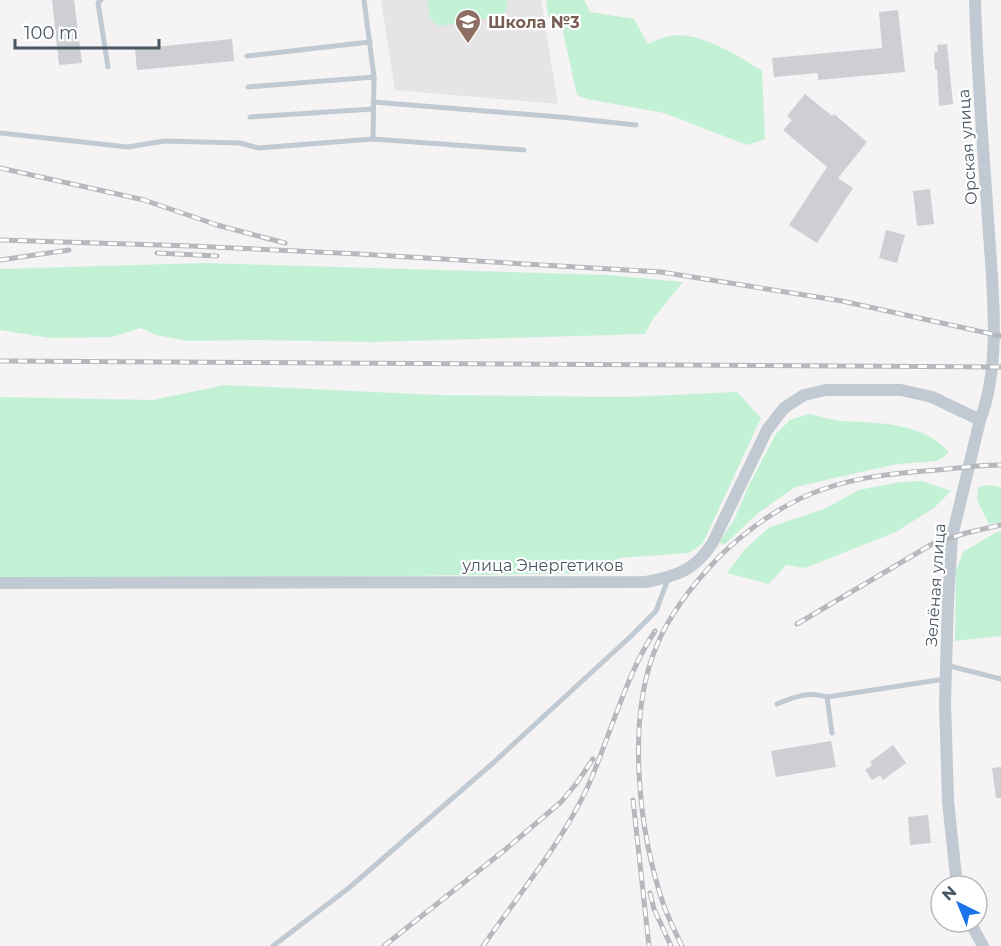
<svg xmlns="http://www.w3.org/2000/svg" width="1001" height="946" viewBox="0 0 1001 946" font-family="Montserrat,sans-serif">
	<style>
		.education { fill: #e6e4e5 }
		.green { fill: #c3f1d5 }
		.building { fill: #cdcfd5 }
		.lines { fill: none; stroke-linecap: round; stroke-linejoin: round }
		.service { stroke: #c1cad2; stroke-width: 5 }
		.tertiary { stroke: #c1cad2; stroke-width: 12 }
		.rail-casing { stroke: #b5b8bd; stroke-width: 5 }
		.rail { stroke: #fff; stroke-width: 3; stroke-dasharray: 9; stroke-linecap: butt }
		.labels { text-anchor: middle; stroke-width: 4.5; stroke-linejoin: round; paint-order: stroke }
		.education-label { font-size: 16px; font-weight: bold; fill: #785e54; stroke: #fff; text-anchor: start }
		.street-label { font-size: 16px; fill: #4a5661; stroke: #fff }
	</style>
	<rect width="100%" height="100%" fill="#f5f3f3"/>
	<path class="education" d="M381,0H541L558,104L395,90Z"/>
	<g class="green">
		<path d="M428,0H507C508,9 506,12 498,17L439,26L429,17Z"/>
		<path d="M546,0H584L590,12L634,19L648,44C655,41 663,37 670,36C700,31 738,56 762,71L765,139L747,145L664,113L587,99L577,95L561,22L548,16Z"/>
		<path d="M203,263L609,275L683,282L652,320L645,334L371,342L256,340L188,341L156,335L141,328L112,337L50,338L0,330V269Z"/>
		<path d="M225,385L437,395L626,397L737,392L761,418L703,543L689,553L619,558L610,573L187,579L0,578V397L153,400Z"/>
		<path d="M809,414C820,416 831,420 841,421C877,423 925,422 949,453L937,461L897,464L795,487L757,514L724,545L719,542L734,520L749,485L776,434L790,420Z"/>
		<path d="M922,481L951,491L934,508L896,532L805,568L786,565L769,584L727,573L745,549L770,527L824,509L859,490L900,482Z"/>
		<path d="M990,485L1001,487V522L989,524L977,500L978,487Z"/>
		<path d="M1001,531V636L955,641L956,571L963,552L995,533Z"/>
	</g>
	<g class="building">
		<path d="M52,0H74L82,63L59,65Z"/>
		<path d="M898,10L905,72L818,80V73L774,77L772,58L882,48L879,12Z"/>
		<path d="M232,39L234,61L137,70L135,49Z"/>
		<path d="M947,44L953,104L939,106L937,70H935L934,56L935,52L938,51L937,45Z"/>
		<path d="M805,94L832,116L834,114L867,142L838,178L853,188L817,243L789,225L827,167L783,130L792,120L787,116Z"/>
		<path d="M930,189L934,224L917,226L913,191Z"/>
		<path d="M886,230L905,235L897,263L879,258Z"/>
		<path d="M831,741L836,767L776,777L771,751Z"/>
		<path d="M893,745L906,763L883,780L880,775L872,780L865,770L872,765L870,762Z"/>
		<path d="M1001,767V798H996L992,768Z"/>
		<path d="M928,815L931,843L910,845L908,817Z"/>
	</g>
	<g class="lines">
		<g class="service">
			<path d="M101,0L98,3L108,67"/>
			<path d="M364,0L374,77L373,139"/>
			<path d="M247,56L370,42"/>
			<path d="M248,87L374,77"/>
			<path d="M373,102L560,117L636,125"/>
			<path d="M250,117L373,109"/>
			<path d="M0,133L128,147L164,141L240,143L258,148L373,139L524,150"/>
			<path d="M946,665L1001,679"/>
			<path d="M827,697L832,733"/>
			<path d="M777,704C794,697 809,691 827,697L945,679"/>
			<path d="M273,946L350,887L493,763L630,637L656,611L668,579"/>
		</g>
		<g class="tertiary">
			<path d="M0,583L646,582C677,576 696,570 713,542L767,430L784,408L804,395L826,390H901L932,397L980,420"/>
			<path d="M957,886L948,801L945,702L948,600L952,537L980,420C1001,367 993,292 989,234C984,156 977,78 975,0"/>
			<path d="M970,922L983,946"/>
		</g>
		<defs>
			<g id="rail">
				<path d="M0,168L144,200L217,225L285,243"/>
				<path d="M0,240L191,246L359,254L661,272L842,301L1001,336"/>
				<path d="M157,253L217,256"/>
				<path d="M0,260L69,250"/>
				<path d="M0,361L1001,367"/>
				<path d="M797,624L934,543L966,533L1001,525"/>
				<path d="M633,800L649,946"/>
				<path d="M650,893L654,909L671,946"/>
				<path d="M384,946L506,849L561,802L576,784L593,759"/>
				<path d="M483,946C519,894 562,843 588,786C610,737 626,674 655,631"/>
				<path d="M682,946C676,934 670,921 665,909C639,835 625,719 657,645C671,611 694,583 719,557C747,529 784,503 821,490C859,476 898,473 937,470C958,468 980,465 1001,465"/>
			</g>
		</defs>
		<use href="#rail" class="rail-casing"/>
		<use href="#rail" class="rail"/>
	</g>
	<defs>
		<symbol id="school-pin" viewBox="-11 -11 22 30"><path d="M0 17L-7.5 6A9.5 9.5 0 1 1 7.5 6Z" fill="#8d6e63" stroke="#fff"/><path d="M0-5L7-2L0 1L-7-2ZM-4 1L0 2.5L4 1V4Q0 6-4 4Z" fill="#fff"/></symbol>
	</defs>
	<g fill-rule="evenodd">
		<use href="#school-pin" x="453" y="7" width="30" height="40"/>
	</g>
	<g class="labels">
		<g class="education-label">
			<text x="488" y="28">Школа №3</text>
		</g>
		<g class="street-label">
			<text transform="translate(967 147) rotate(-94)" y="6">Орская улица</text>
			<text x="543" y="571">улица Энергетиков</text>
			<text transform="translate(935 585) rotate(-86)" y="6">Зелёная улица</text>
		</g>
	</g>
	<g transform="translate(959 904) rotate(317)"><circle r="28" fill="#ffffff" stroke="#b7bbc0" stroke-width="1.5"/>
	<path d="M0-4.5L10 22L0 15L-10 22Z" fill="#1a73e8"/>
	<text y="-9" font-size="16" font-weight="bold" text-anchor="middle" fill="#4a5661">N</text>
	</g>
	<path d="M15 39v9h144v-9" fill="none" stroke="#4a5661" stroke-width="3"/>
	<text x="24" y="39" font-size="18" fill="#4a5661" stroke="#ffffff" stroke-width="4.5" paint-order="stroke">100 m</text>
</svg>
